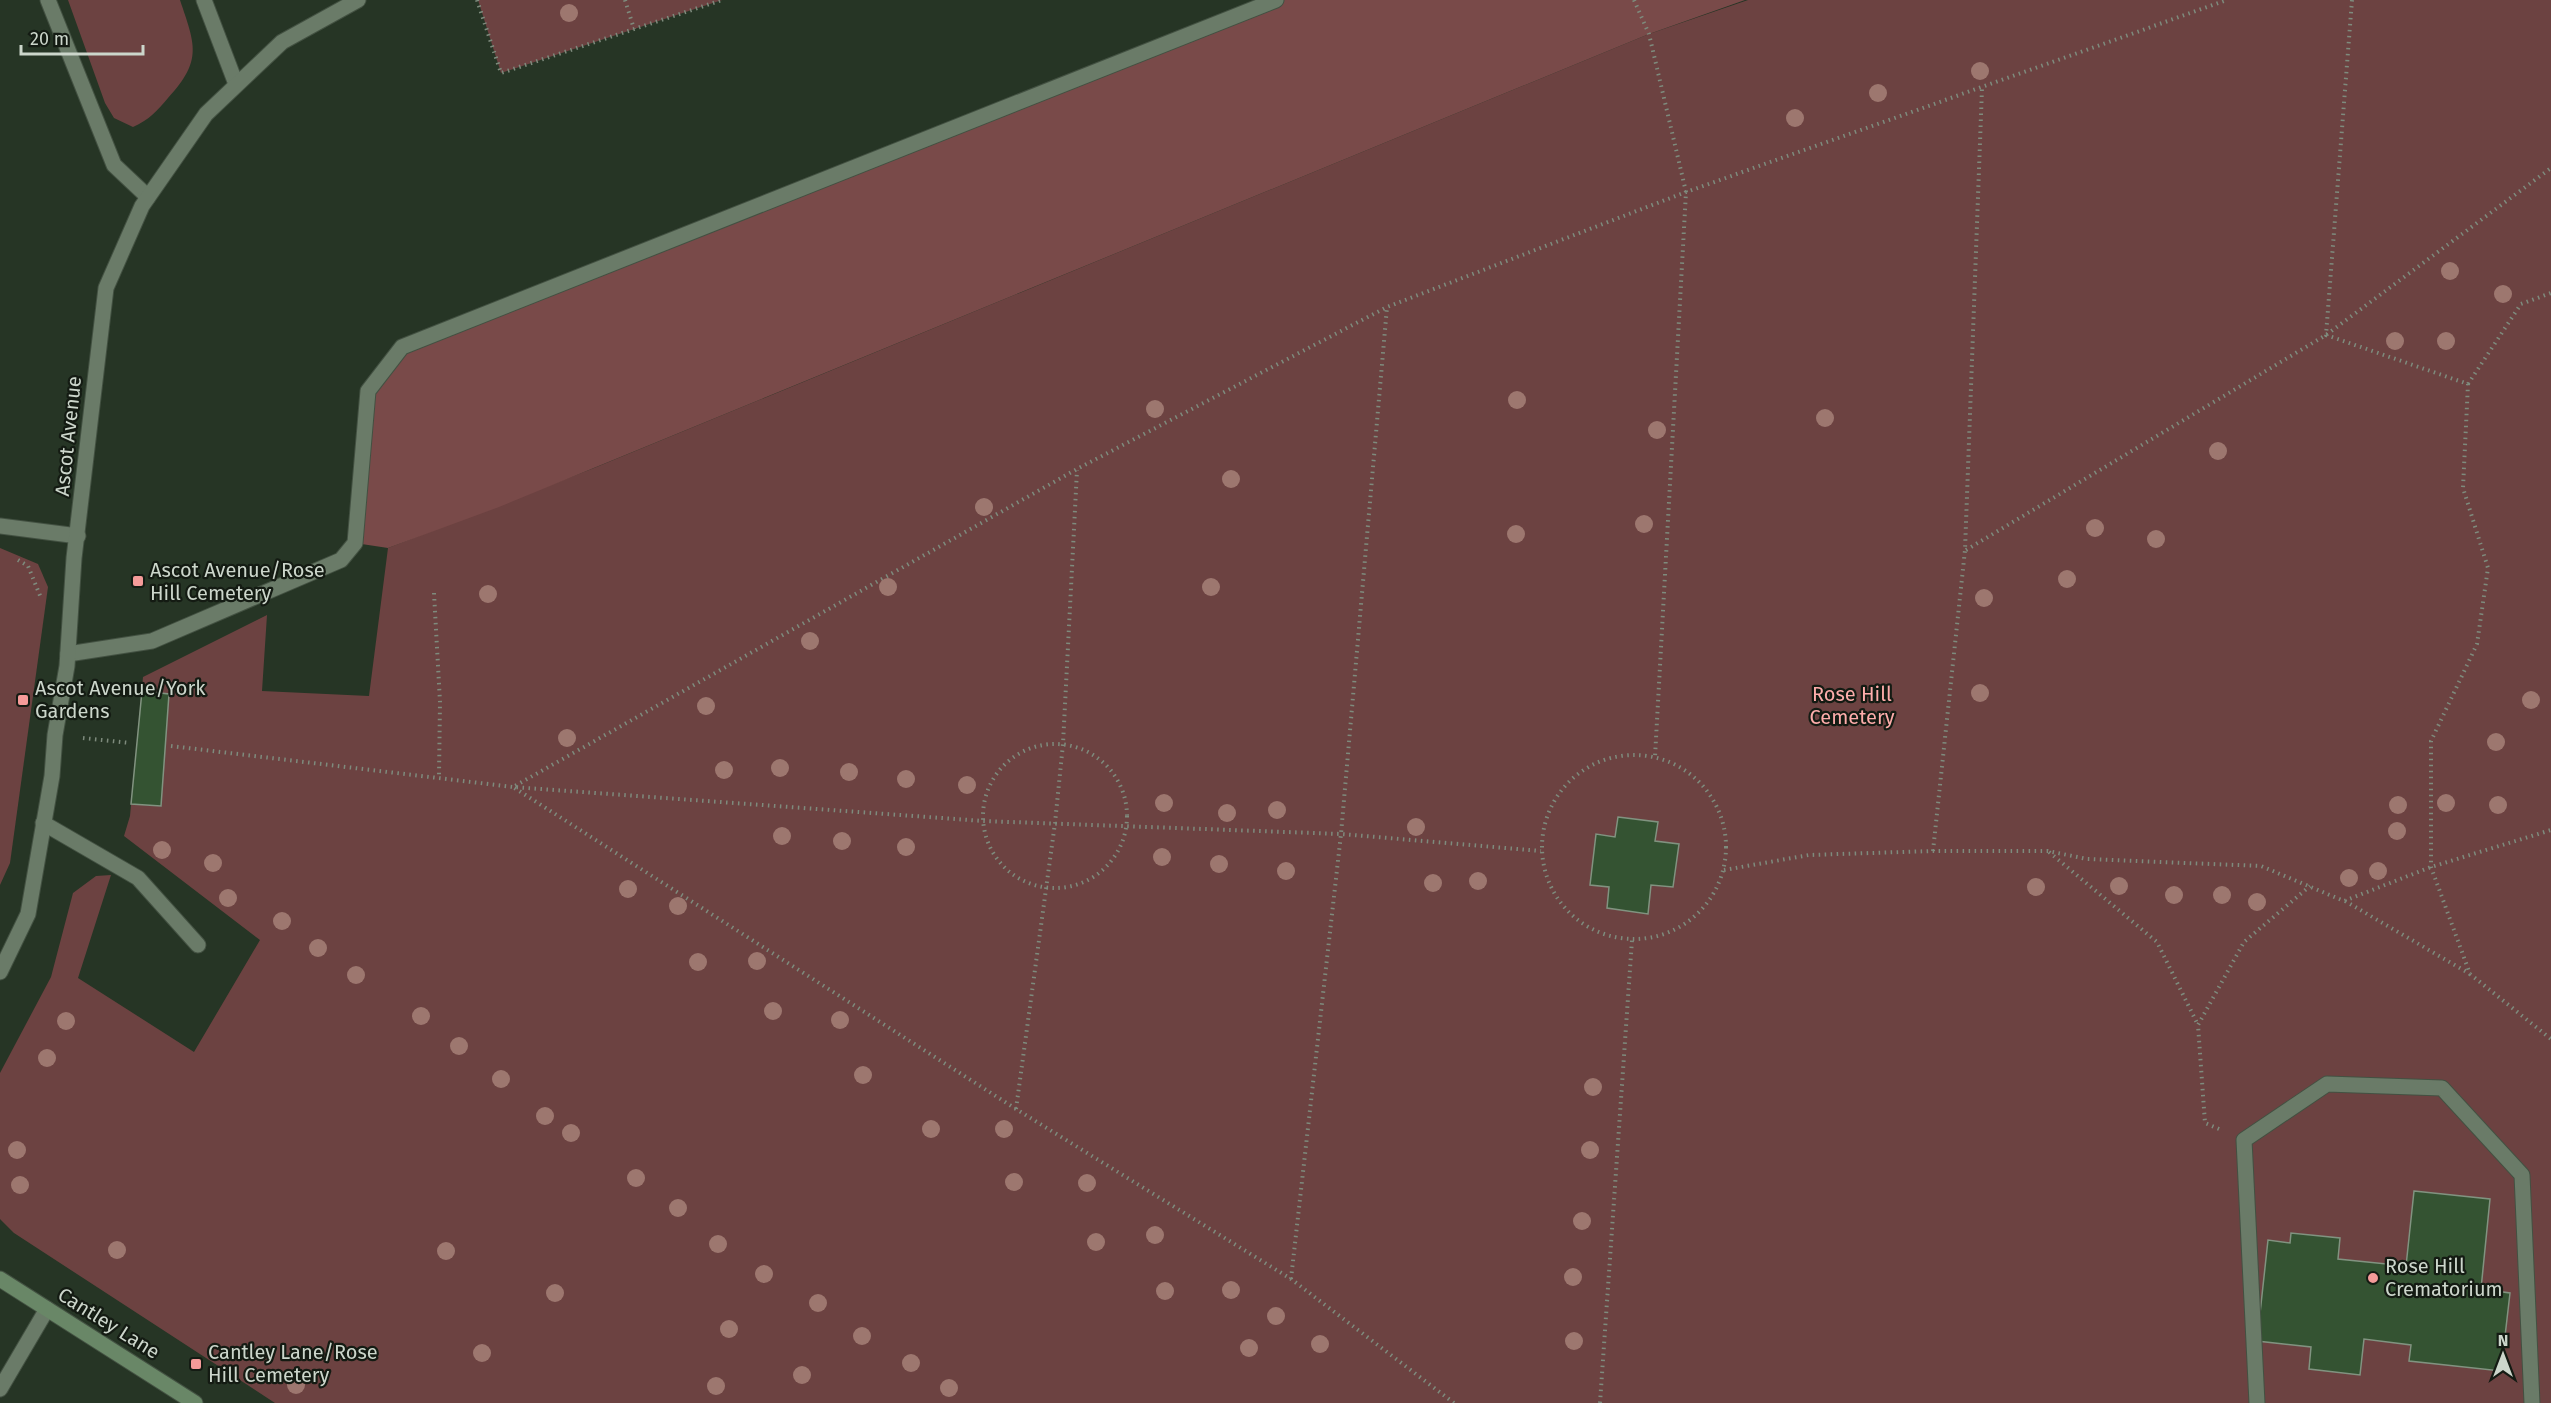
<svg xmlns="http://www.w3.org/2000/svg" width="2551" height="1403" viewBox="0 0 2551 1403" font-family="'Fira Sans',sans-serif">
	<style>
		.green { fill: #6c4241 }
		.forest { fill: #794a49 }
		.building { fill: #345332; stroke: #819380; stroke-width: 1.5 }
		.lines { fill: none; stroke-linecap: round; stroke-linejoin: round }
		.service-casing { stroke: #435142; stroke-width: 17 }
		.minor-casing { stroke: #435142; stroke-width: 17 }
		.secondary-casing { stroke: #435142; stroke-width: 17 }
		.path { stroke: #7e8b7d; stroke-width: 4; stroke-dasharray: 1.5 4.5; stroke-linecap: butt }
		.service { stroke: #6a7b68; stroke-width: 15 }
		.minor { stroke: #6a7b68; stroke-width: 15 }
		.secondary { stroke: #698767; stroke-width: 15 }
		.tree { fill: #9d776f }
		.poi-dot { fill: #f59b99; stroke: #141b13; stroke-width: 2 }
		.labels { text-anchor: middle; stroke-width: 4.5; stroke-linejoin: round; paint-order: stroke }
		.street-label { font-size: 20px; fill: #ccd6cb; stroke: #141b13 }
		.poi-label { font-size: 20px; fill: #ccd6cb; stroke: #141b13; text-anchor: start }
		.park-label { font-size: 20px; fill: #feadab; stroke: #141b13 }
	</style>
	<rect width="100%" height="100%" fill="#263525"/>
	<g class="green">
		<path d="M68,0H180C195,45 203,60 168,98C157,111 149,120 133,127L114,118L105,103Z"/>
		<path d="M478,0H722L501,73Z"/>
		<path d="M1748,0H2551V1403H275L14,1233L0,1219V1073L51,977L73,893L96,876L111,875L78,978L194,1052L260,940L124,836L130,816L143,677L267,615L262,691L369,696L388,548L594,468L1649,34Z"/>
		<path d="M0,548L38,564L48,587L10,863L0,885Z"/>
	</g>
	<path class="forest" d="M1277,0H1745L1649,34L499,507L388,548L355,543L368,391L402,347Z"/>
	<g class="building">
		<path d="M142,691L169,694L161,806L131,804Z"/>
		<path d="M1618,817L1658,822L1655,841L1679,844L1673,887L1651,885L1648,914L1607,908L1609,887L1590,885L1596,834L1615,837Z"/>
		<path d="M2414,1191L2490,1199L2481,1289L2510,1293L2501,1371L2409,1361L2411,1345L2364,1339L2360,1375L2309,1369L2311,1347L2257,1341L2268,1240L2290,1243L2291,1233L2340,1238L2338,1259L2406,1266Z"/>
	</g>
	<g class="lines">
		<defs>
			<g id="service">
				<path d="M68,654L152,641L341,560L355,543L368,391L402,347L1276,0"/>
				<path d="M43,823L138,878L198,945"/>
				<path d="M0,1389L47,1309"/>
				<path d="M2257,1403L2244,1140L2327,1084L2442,1088L2522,1175L2532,1403"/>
			</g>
			<g id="minor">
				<path d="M48,0L114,165L148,197"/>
				<path d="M204,0L236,84"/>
				<path d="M0,526L78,536"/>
				<path d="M0,972L28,914L52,776L55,735L67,666L74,558L106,288L142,206L206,114L282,42L358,0"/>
			</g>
			<path id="secondary" d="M0,1279L195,1403"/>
		</defs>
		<use href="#service" class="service-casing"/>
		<use href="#minor" class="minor-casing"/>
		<use href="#secondary" class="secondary-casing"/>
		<g class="path">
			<path d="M477,0L501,73L722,0"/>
			<path d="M625,0L634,29"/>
			<path d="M1634,0L1649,34L1686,192L1655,757"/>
			<path d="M2352,0L2326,335L2468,384L2463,488L2488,568L2477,644L2431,741V867L2470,974L2551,1039"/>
			<path d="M2468,384L2521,304L2551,293"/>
			<path d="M1966,550L2326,335L2551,168"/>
			<path d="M18,560L28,566L41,598"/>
			<path d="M434,593L440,702L439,776"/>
			<path d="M83,738L130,743"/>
			<circle cx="1055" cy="816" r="72"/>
			<path d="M171,746L513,787L983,821L1341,834L1541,851"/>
			<circle cx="1634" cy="847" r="92"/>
			<path d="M1933,851L1965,550L1982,88"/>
			<path d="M2049,852L2157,942L2198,1025"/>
			<path d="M1724,870L1809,855L1933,851H2048L2087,859L2261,866L2344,901L2431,867L2551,830"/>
			<path d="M2345,901L2470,974"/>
			<path d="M1016,1109L1055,823L1063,744L1077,470"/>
			<path d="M2219,1129L2205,1123L2198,1025L2244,942L2310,886"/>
			<path d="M1291,1279L1341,834L1387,307"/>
			<path d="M1454,1403L1291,1279L1016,1109L513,787L1077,469L1387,307L1686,192L2227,0"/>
			<path d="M1600,1403L1632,940"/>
		</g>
		<use href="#service" class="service"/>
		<use href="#minor" class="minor"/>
		<use href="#secondary" class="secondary"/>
	</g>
	<g class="tree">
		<circle cx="569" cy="13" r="9"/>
		<circle cx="1980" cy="71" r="9"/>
		<circle cx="1878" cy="93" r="9"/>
		<circle cx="1795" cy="118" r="9"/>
		<circle cx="2450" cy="271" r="9"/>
		<circle cx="2503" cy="294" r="9"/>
		<circle cx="2395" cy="341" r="9"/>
		<circle cx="2446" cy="341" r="9"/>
		<circle cx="1517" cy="400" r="9"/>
		<circle cx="1155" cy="409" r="9"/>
		<circle cx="1825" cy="418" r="9"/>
		<circle cx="1657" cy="430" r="9"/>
		<circle cx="2218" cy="451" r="9"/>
		<circle cx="1231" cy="479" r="9"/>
		<circle cx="984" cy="507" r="9"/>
		<circle cx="1644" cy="524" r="9"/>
		<circle cx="2095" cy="528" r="9"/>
		<circle cx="1516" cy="534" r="9"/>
		<circle cx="2156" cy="539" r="9"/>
		<circle cx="2067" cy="579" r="9"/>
		<circle cx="888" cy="587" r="9"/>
		<circle cx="1211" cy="587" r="9"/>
		<circle cx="488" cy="594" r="9"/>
		<circle cx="1984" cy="598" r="9"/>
		<circle cx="810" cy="641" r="9"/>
		<circle cx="1980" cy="693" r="9"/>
		<circle cx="2531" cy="700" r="9"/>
		<circle cx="706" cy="706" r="9"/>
		<circle cx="567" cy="738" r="9"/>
		<circle cx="2496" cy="742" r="9"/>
		<circle cx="780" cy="768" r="9"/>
		<circle cx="724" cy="770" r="9"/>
		<circle cx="849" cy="772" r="9"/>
		<circle cx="906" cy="779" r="9"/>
		<circle cx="967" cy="785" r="9"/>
		<circle cx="1164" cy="803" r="9"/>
		<circle cx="2446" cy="803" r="9"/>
		<circle cx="2398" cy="805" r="9"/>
		<circle cx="2498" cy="805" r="9"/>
		<circle cx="1277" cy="810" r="9"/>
		<circle cx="1227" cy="813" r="9"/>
		<circle cx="1416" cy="827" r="9"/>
		<circle cx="2397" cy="831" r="9"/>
		<circle cx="782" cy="836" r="9"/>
		<circle cx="842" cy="841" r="9"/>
		<circle cx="906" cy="847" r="9"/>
		<circle cx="162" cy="850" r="9"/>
		<circle cx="1162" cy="857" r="9"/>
		<circle cx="213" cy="863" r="9"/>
		<circle cx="1219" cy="864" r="9"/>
		<circle cx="1286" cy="871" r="9"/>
		<circle cx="2378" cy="871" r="9"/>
		<circle cx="2349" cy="878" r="9"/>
		<circle cx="1478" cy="881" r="9"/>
		<circle cx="1433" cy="883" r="9"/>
		<circle cx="2119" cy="886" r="9"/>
		<circle cx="2036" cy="887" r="9"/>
		<circle cx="628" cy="889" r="9"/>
		<circle cx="2174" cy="895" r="9"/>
		<circle cx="2222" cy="895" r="9"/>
		<circle cx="228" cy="898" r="9"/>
		<circle cx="2257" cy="902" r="9"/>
		<circle cx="678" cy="906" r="9"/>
		<circle cx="282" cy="921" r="9"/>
		<circle cx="318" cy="948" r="9"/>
		<circle cx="757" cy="961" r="9"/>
		<circle cx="698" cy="962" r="9"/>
		<circle cx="356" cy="975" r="9"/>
		<circle cx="773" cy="1011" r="9"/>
		<circle cx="421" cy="1016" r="9"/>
		<circle cx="840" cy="1020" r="9"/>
		<circle cx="66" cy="1021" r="9"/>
		<circle cx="459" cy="1046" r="9"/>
		<circle cx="47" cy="1058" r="9"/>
		<circle cx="863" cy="1075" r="9"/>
		<circle cx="501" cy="1079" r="9"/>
		<circle cx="1593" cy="1087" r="9"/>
		<circle cx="545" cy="1116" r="9"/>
		<circle cx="931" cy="1129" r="9"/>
		<circle cx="1004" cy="1129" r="9"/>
		<circle cx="571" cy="1133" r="9"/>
		<circle cx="17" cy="1150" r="9"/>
		<circle cx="1590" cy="1150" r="9"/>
		<circle cx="636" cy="1178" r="9"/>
		<circle cx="1014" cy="1182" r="9"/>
		<circle cx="1087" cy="1183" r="9"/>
		<circle cx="20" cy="1185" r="9"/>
		<circle cx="678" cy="1208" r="9"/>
		<circle cx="1582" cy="1221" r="9"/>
		<circle cx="1155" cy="1235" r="9"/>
		<circle cx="1096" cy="1242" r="9"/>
		<circle cx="718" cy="1244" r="9"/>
		<circle cx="117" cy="1250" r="9"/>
		<circle cx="446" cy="1251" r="9"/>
		<circle cx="764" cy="1274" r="9"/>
		<circle cx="1573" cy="1277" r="9"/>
		<circle cx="1231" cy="1290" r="9"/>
		<circle cx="1165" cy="1291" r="9"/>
		<circle cx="555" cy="1293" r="9"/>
		<circle cx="818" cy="1303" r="9"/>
		<circle cx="1276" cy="1316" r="9"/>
		<circle cx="729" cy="1329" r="9"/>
		<circle cx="862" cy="1336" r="9"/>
		<circle cx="1574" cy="1341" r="9"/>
		<circle cx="1320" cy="1344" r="9"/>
		<circle cx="1249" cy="1348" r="9"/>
		<circle cx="482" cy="1353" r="9"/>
		<circle cx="911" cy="1363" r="9"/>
		<circle cx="802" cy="1375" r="9"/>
		<circle cx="296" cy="1385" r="9"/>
		<circle cx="716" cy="1386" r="9"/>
		<circle cx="949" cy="1388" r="9"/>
	</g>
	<g class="poi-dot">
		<rect x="132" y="575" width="12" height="12" rx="3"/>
		<rect x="17" y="694" width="12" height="12" rx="3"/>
		<circle cx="2373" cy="1278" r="6"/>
		<rect x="190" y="1358" width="12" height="12" rx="3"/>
	</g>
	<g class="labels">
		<g class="street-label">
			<text transform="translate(68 436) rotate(-84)" y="7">Ascot Avenue</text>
			<text transform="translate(109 1323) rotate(32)" y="7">Cantley Lane</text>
		</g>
		<g class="poi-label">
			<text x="150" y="577">Ascot Avenue/Rose<tspan x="150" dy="23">Hill Cemetery</tspan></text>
			<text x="35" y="695">Ascot Avenue/York<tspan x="35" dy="23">Gardens</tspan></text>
			<text x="2385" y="1273">Rose Hill<tspan x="2385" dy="23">Crematorium</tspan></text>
			<text x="208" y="1359">Cantley Lane/Rose<tspan x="208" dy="23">Hill Cemetery</tspan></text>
		</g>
		<g class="park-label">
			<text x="1852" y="701">Rose Hill<tspan x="1852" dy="23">Cemetery</tspan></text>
		</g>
	</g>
	<g transform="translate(2503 1355)" stroke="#141b13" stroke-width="4.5" paint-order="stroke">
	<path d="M0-4.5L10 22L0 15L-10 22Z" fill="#ccd6cb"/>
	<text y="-9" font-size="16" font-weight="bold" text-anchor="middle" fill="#ccd6cb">N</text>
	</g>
	<path d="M21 45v9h122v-9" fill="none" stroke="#ccd6cb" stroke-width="3"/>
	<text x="30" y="45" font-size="18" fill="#ccd6cb" stroke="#141b13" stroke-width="4.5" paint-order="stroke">20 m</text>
</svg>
